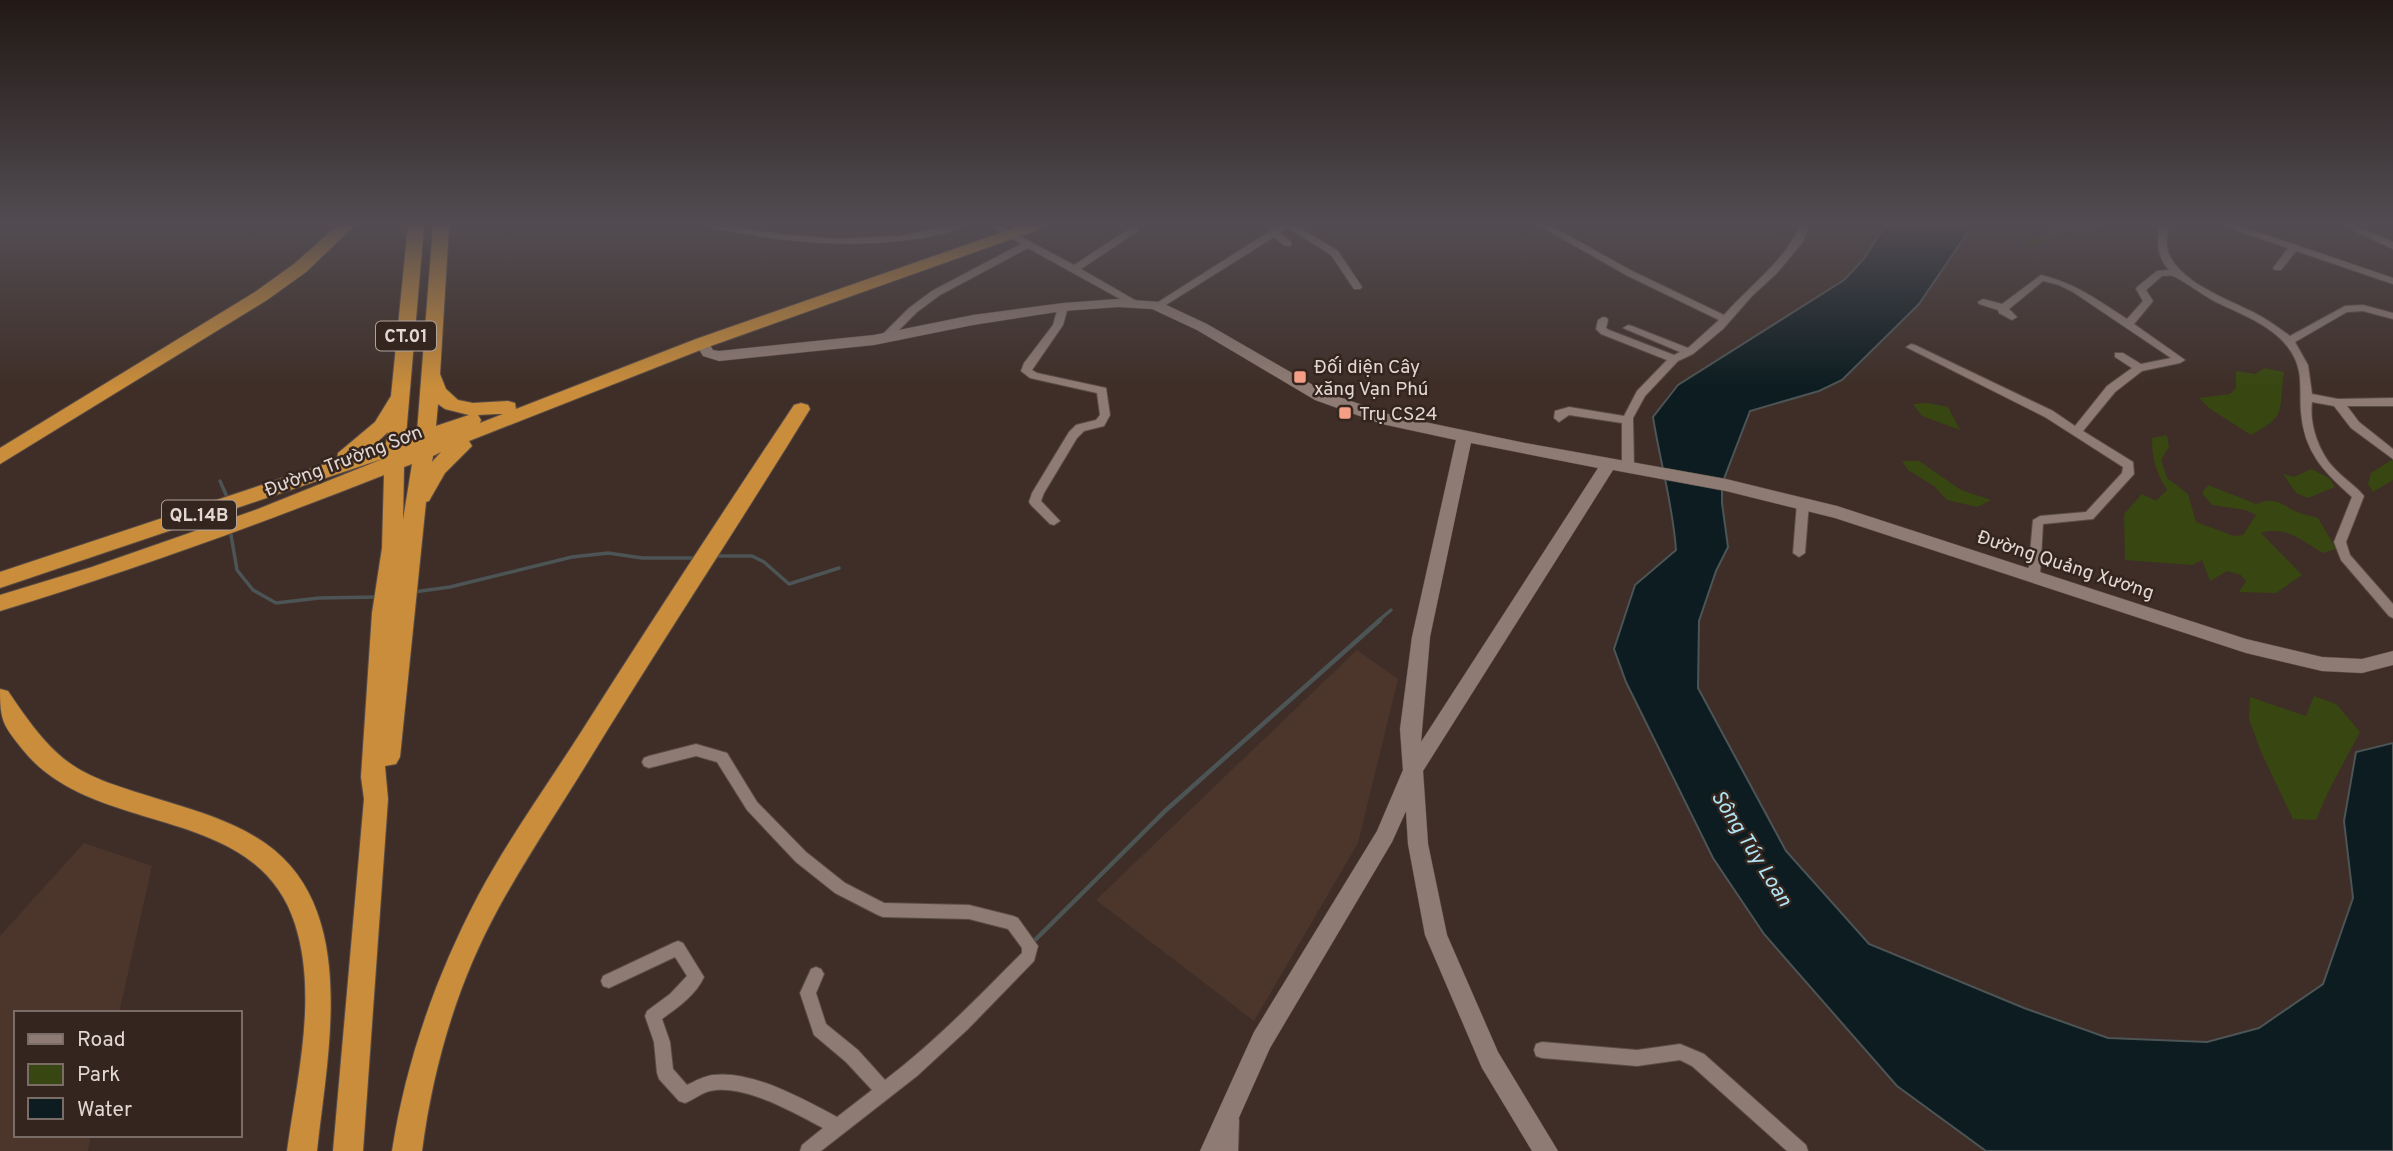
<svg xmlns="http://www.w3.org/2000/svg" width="2393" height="1151" viewBox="0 0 2393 1151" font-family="Overpass,sans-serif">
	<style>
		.built { fill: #4c362c }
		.green { fill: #384711 }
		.water { fill: #0c1c20; stroke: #4c5455; stroke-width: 2 }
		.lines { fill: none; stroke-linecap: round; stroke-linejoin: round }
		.stream-far1 { stroke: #4c5455; stroke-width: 3.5 }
		.stream { stroke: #4c5455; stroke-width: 4.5 }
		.street-casing { stroke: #5a4c46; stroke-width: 2 }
		.secondary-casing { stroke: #5a4c46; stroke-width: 1 }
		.highway-casing { stroke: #5a4c46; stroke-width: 2 }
		.street { fill: #8e7b73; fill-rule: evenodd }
		.secondary { fill: #8e7b73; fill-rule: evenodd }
		.highway { fill: #c98d3b; fill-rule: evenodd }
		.poi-dot { fill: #f49e86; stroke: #34251e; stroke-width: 2.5 }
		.labels { text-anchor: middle; stroke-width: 5; stroke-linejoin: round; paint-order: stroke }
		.shield { fill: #34251e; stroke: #aea29c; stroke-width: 2 }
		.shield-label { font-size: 18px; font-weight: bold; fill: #e2d7d2 }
		.poi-label { font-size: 19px; fill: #e2d7d2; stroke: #34251e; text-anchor: start }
		.street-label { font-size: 19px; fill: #e2d7d2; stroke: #34251e }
		.water-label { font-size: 21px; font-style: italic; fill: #b0e4f4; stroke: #34251e }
	</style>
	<rect width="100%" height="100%" fill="#3e2e27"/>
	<g class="built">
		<path d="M1357,650L1398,679L1358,843L1254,1021L1096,900Z"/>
		<path d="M84,843L152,866L119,1013H16V1135H91L88,1151H0V936Z"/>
	</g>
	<g class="green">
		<path d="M2056,226H2102L2096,230H2069L2030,247L2024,243Z"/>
		<path d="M2265,368L2284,372C2278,412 2288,415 2251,435L2209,408L2199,398L2230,394L2236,388V371L2255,374Z"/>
		<path d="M1928,403L1948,407L1960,430L1922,416L1913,404Z"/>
		<path d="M2167,435L2169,447L2161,460L2167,478L2188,494L2196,522L2234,536L2243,535L2256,515L2246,510L2212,505L2202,493L2208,485L2256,504C2275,497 2278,502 2295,511C2302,514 2310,516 2318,518L2336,549L2323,553C2303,541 2285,525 2261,533L2302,575L2276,593L2239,592L2246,581L2241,575L2227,571L2210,581L2202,560L2192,565L2125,560L2124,514L2142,494L2156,501L2167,490C2156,472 2152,459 2152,438Z"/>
		<path d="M2393,459V480L2373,492L2368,484L2371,473Z"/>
		<path d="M1902,461H1919L1961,490L1991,500L1977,507L1947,500L1934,486L1908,470Z"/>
		<path d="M2311,469L2329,478L2335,487L2308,498L2296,493L2283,474L2294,477Z"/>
		<path d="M2314,696L2336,704L2360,732L2328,792L2316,820L2293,819L2261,752L2249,719L2250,697L2306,716Z"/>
	</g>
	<path class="water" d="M1885,226H1969L1966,235L1919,304L1842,380L1819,391L1750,411L1722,484V503L1728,547L1716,571L1699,621L1698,688L1786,851L1869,944L2024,1008L2108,1038L2207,1042L2259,1028L2323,984L2353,898L2344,821L2356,752L2393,743V1151H1986L1897,1086L1764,934L1713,858L1626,682L1614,649L1635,585L1676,550C1673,505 1660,462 1653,417L1678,385L1844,280L1863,260Z"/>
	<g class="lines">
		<g class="stream-far1">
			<path d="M220,481L227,497"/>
			<path d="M231,535L237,570L253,590L276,603L319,598L378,597"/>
			<path d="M713,556H752L764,562L789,584L839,568"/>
			<path d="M414,592L450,587L572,557L608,553L642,558H695"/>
			<path d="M1378,621L1391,610"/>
		</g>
		<path class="stream" d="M1033,942L1165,811L1380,620"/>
		<defs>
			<g id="street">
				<path d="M711,226H728L777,234L838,239L899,236L949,226H964C953,233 935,235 922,238C852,249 785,242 716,229Z"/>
				<path d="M991,226H1001L1074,265L1132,227H1138V231L1081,269L1140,303L1135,306L1131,305L1028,248L940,295L917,312L889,340H881V336L909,308L932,291L1021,244Z"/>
				<path d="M1278,226H1297L1338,251L1362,287L1360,289H1354L1331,255L1288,228L1280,232L1291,242V246H1285L1274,237L1161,308H1153L1152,306Z"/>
				<path d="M1540,226H1551L1632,271L1724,315C1750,285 1784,262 1800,226H1809L1802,243L1777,273L1752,296L1723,329L1693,354L1678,361L1645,396L1633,418L1634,468L1628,472L1622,468V423L1569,415L1559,422L1554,418L1555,411L1569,407L1624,416L1637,391L1667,360L1601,334L1596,329L1598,320L1603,317L1607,318L1608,320L1606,328L1609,330L1674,355L1680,352L1623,328L1628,325L1632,326L1688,348L1719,320L1626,275Z"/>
				<path d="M2159,226H2169C2168,233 2166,242 2167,248C2174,280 2227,299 2253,312C2266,319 2278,327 2290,336L2345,306L2363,305L2393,313V319L2363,311L2347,312L2295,342L2308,365L2312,394L2338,399L2393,398V406H2347L2359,422L2393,449V459L2351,428L2334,406L2312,402C2309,424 2319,453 2335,469C2344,479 2356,486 2364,496L2346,542L2350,555L2393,604V618L2389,616L2341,560L2334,542L2352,497C2324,472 2304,452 2301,412C2299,387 2305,369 2287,346C2270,324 2238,313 2214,301C2206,297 2178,277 2173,276C2170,275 2166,276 2162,276L2146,290L2153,301L2134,324L2185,360L2180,363L2142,371L2115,392L2083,431L2133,462L2134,474L2093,519L2043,524L2040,575L2034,580L2030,578L2028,575L2033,520L2040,516L2086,512L2122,473L2123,467L2045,417L1906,347L1911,344L1915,345L2053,411L2075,426L2107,386L2132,368L2115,357V353H2123L2141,364L2171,358L2073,292L2059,285L2043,281L2009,309L2017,317L2012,320L1999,313L1998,310L1979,304L1978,302L1983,299L2002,304L2041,275C2077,284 2096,299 2127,319L2143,301L2136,289L2137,287L2157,271L2169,270C2157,257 2157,243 2159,226Z"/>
				<path d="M2228,226H2240L2393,278V284L2296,251L2281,270H2275L2273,268L2288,248L2229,228Z"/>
				<path d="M2344,226H2356L2393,242V249Z"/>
				<path d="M1063,304L1068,307L1063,325L1032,370L1037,373L1106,388L1110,415L1104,426L1084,431L1077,438L1044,493L1041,501L1060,521L1054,525L1050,524L1031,505L1029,502L1032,493L1069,432L1076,425L1096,420L1100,415L1097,393L1030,378L1021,371L1024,363L1053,325L1058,307Z"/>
				<path d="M1803,499L1809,503L1805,553L1799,557L1793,553L1797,503Z"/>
				<path d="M696,744L727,753L757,802L806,852L845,883L884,903L969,905L1013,916L1018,918L1038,946L1034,961L968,1029L917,1076L821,1151H800L802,1145L823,1128C794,1113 743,1083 710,1091C701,1093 693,1100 685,1103L679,1101L659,1079L657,1073L654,1042L645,1016L647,1011L670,994L687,976L675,957L609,988L603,986L601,981L603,976L673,943L678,941L683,943L704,977C696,995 677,1008 662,1019L670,1042L673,1069L687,1085C695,1081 704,1076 713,1075C752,1070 803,1099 837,1117L872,1090L846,1062L814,1035L800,993L811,969L816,967L821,969L824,974L816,993L826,1024L858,1050L885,1080C935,1042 978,997 1022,953V948L1008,929L969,919L883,917L878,915L835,893L796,862L747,810L717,762L696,756L649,768L644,766L642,762L644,758L649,756Z"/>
				<path d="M1542,1042L1637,1050L1680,1044L1704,1054L1806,1145L1808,1151H1787L1692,1066L1680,1060L1637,1066L1542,1058L1536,1056L1534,1050L1536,1044Z"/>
				<path d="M1231,1112L1237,1114L1239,1120L1238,1151H1222L1223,1120L1225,1114Z"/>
			</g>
			<path id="secondary" d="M1118,299L1160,302L1207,324L1325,392L1391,415L1525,443L1726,479L1837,506L2246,639L2322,657L2362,659L2393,651V665L2362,673L2322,671L2246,653L1835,518L1726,491L1613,470L1423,771L1428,844L1447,935L1498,1052L1558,1151H1532L1482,1068L1425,935L1408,844L1406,811L1392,842L1270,1048L1224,1151H1200L1254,1032L1377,831L1403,770L1400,729L1412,637L1456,440L1382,424L1315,400L1197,330L1152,309L1118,307L1063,311L973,325L874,345L719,361L703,356L695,343L697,340H707L713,350L719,351L874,335L973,315L1063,303ZM1471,443L1598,468L1421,742L1430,637Z"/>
			<g id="highway">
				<path d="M337,226H354L306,272L267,300L0,464V448L255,292L294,264Z"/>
				<path d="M408,226H424L406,436L417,432L433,226H449L440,374L446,389L458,400L473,403L508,401L515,403L516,409L696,339L1020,226H1042L1040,229L708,347L469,441L472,446L445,473L429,501L426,502L400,757L396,764L385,766L388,799L363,1151H333L364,799L361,777L372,613L382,548L384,475C257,525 130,571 0,611V595L92,567L258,509L385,458L0,588V572L337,460L338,453L375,422L391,396ZM438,404L445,409L469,415L436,426ZM497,414H503L480,423L481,420L478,415ZM388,432L386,443L370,449ZM441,452L432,462L433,456ZM412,464L403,520L404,467Z"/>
				<path d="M801,403L808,405L810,409C738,527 661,642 589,760C559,809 526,858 498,909C457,984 433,1067 422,1151H392C406,1061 436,976 478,896C509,838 548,784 583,729C652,620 723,512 794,405Z"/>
				<path d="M0,689L8,691C62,772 78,774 168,802C201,812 236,823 265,843C360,909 327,1055 317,1151H287C297,1078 318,996 295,924C256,801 94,839 23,750C3,725 0,721 0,689Z"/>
			</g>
		</defs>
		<use href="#street" class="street-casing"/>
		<use href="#secondary" class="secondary-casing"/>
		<use href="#highway" class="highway-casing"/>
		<use href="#street" class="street"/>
		<use href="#secondary" class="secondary"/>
		<use href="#highway" class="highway"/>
	</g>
	<linearGradient id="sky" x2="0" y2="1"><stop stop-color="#221915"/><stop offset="0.58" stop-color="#524c52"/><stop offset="1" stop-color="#524c52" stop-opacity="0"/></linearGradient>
	<rect width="2393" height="387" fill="url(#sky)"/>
	<g class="poi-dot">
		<rect x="1293" y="370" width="14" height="14" rx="3.5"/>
		<rect x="1338" y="406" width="14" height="14" rx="3.5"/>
	</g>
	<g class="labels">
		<g class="shield">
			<rect x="376" y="321.5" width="60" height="29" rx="5"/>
			<rect x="162" y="500.5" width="74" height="29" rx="5"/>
		</g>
		<g class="shield-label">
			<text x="406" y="342">CT.01</text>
			<text x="199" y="521">QL.14B</text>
		</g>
		<g class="poi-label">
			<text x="1314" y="373">Đối diện Cây<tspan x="1314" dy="22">xăng Vạn Phú</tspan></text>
			<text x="1359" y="420">Trụ CS24</text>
		</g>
		<g class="street-label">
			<text transform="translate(343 460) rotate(-21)" y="7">Đường Trường Sơn</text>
			<text transform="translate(2066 564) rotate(18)" y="7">Đường Quảng Xương</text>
		</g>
		<g class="water-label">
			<text transform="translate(1752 848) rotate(58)" y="7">Sông Túy Loan</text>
		</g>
	</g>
	<rect x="14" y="1011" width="228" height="126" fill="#34251e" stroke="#7a6c66" stroke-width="2"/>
	<rect x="28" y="1034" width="35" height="10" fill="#8e7b73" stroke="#7a6c66" stroke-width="2"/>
	<text x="77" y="1046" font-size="21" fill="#e2d7d2">Road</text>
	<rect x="28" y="1064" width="35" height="21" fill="#384711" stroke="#7a6c66" stroke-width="2"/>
	<text x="77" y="1081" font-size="21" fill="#e2d7d2">Park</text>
	<rect x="28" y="1098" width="35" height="21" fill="#0c1c20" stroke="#7a6c66" stroke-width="2"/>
	<text x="77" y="1116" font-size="21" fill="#e2d7d2">Water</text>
</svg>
